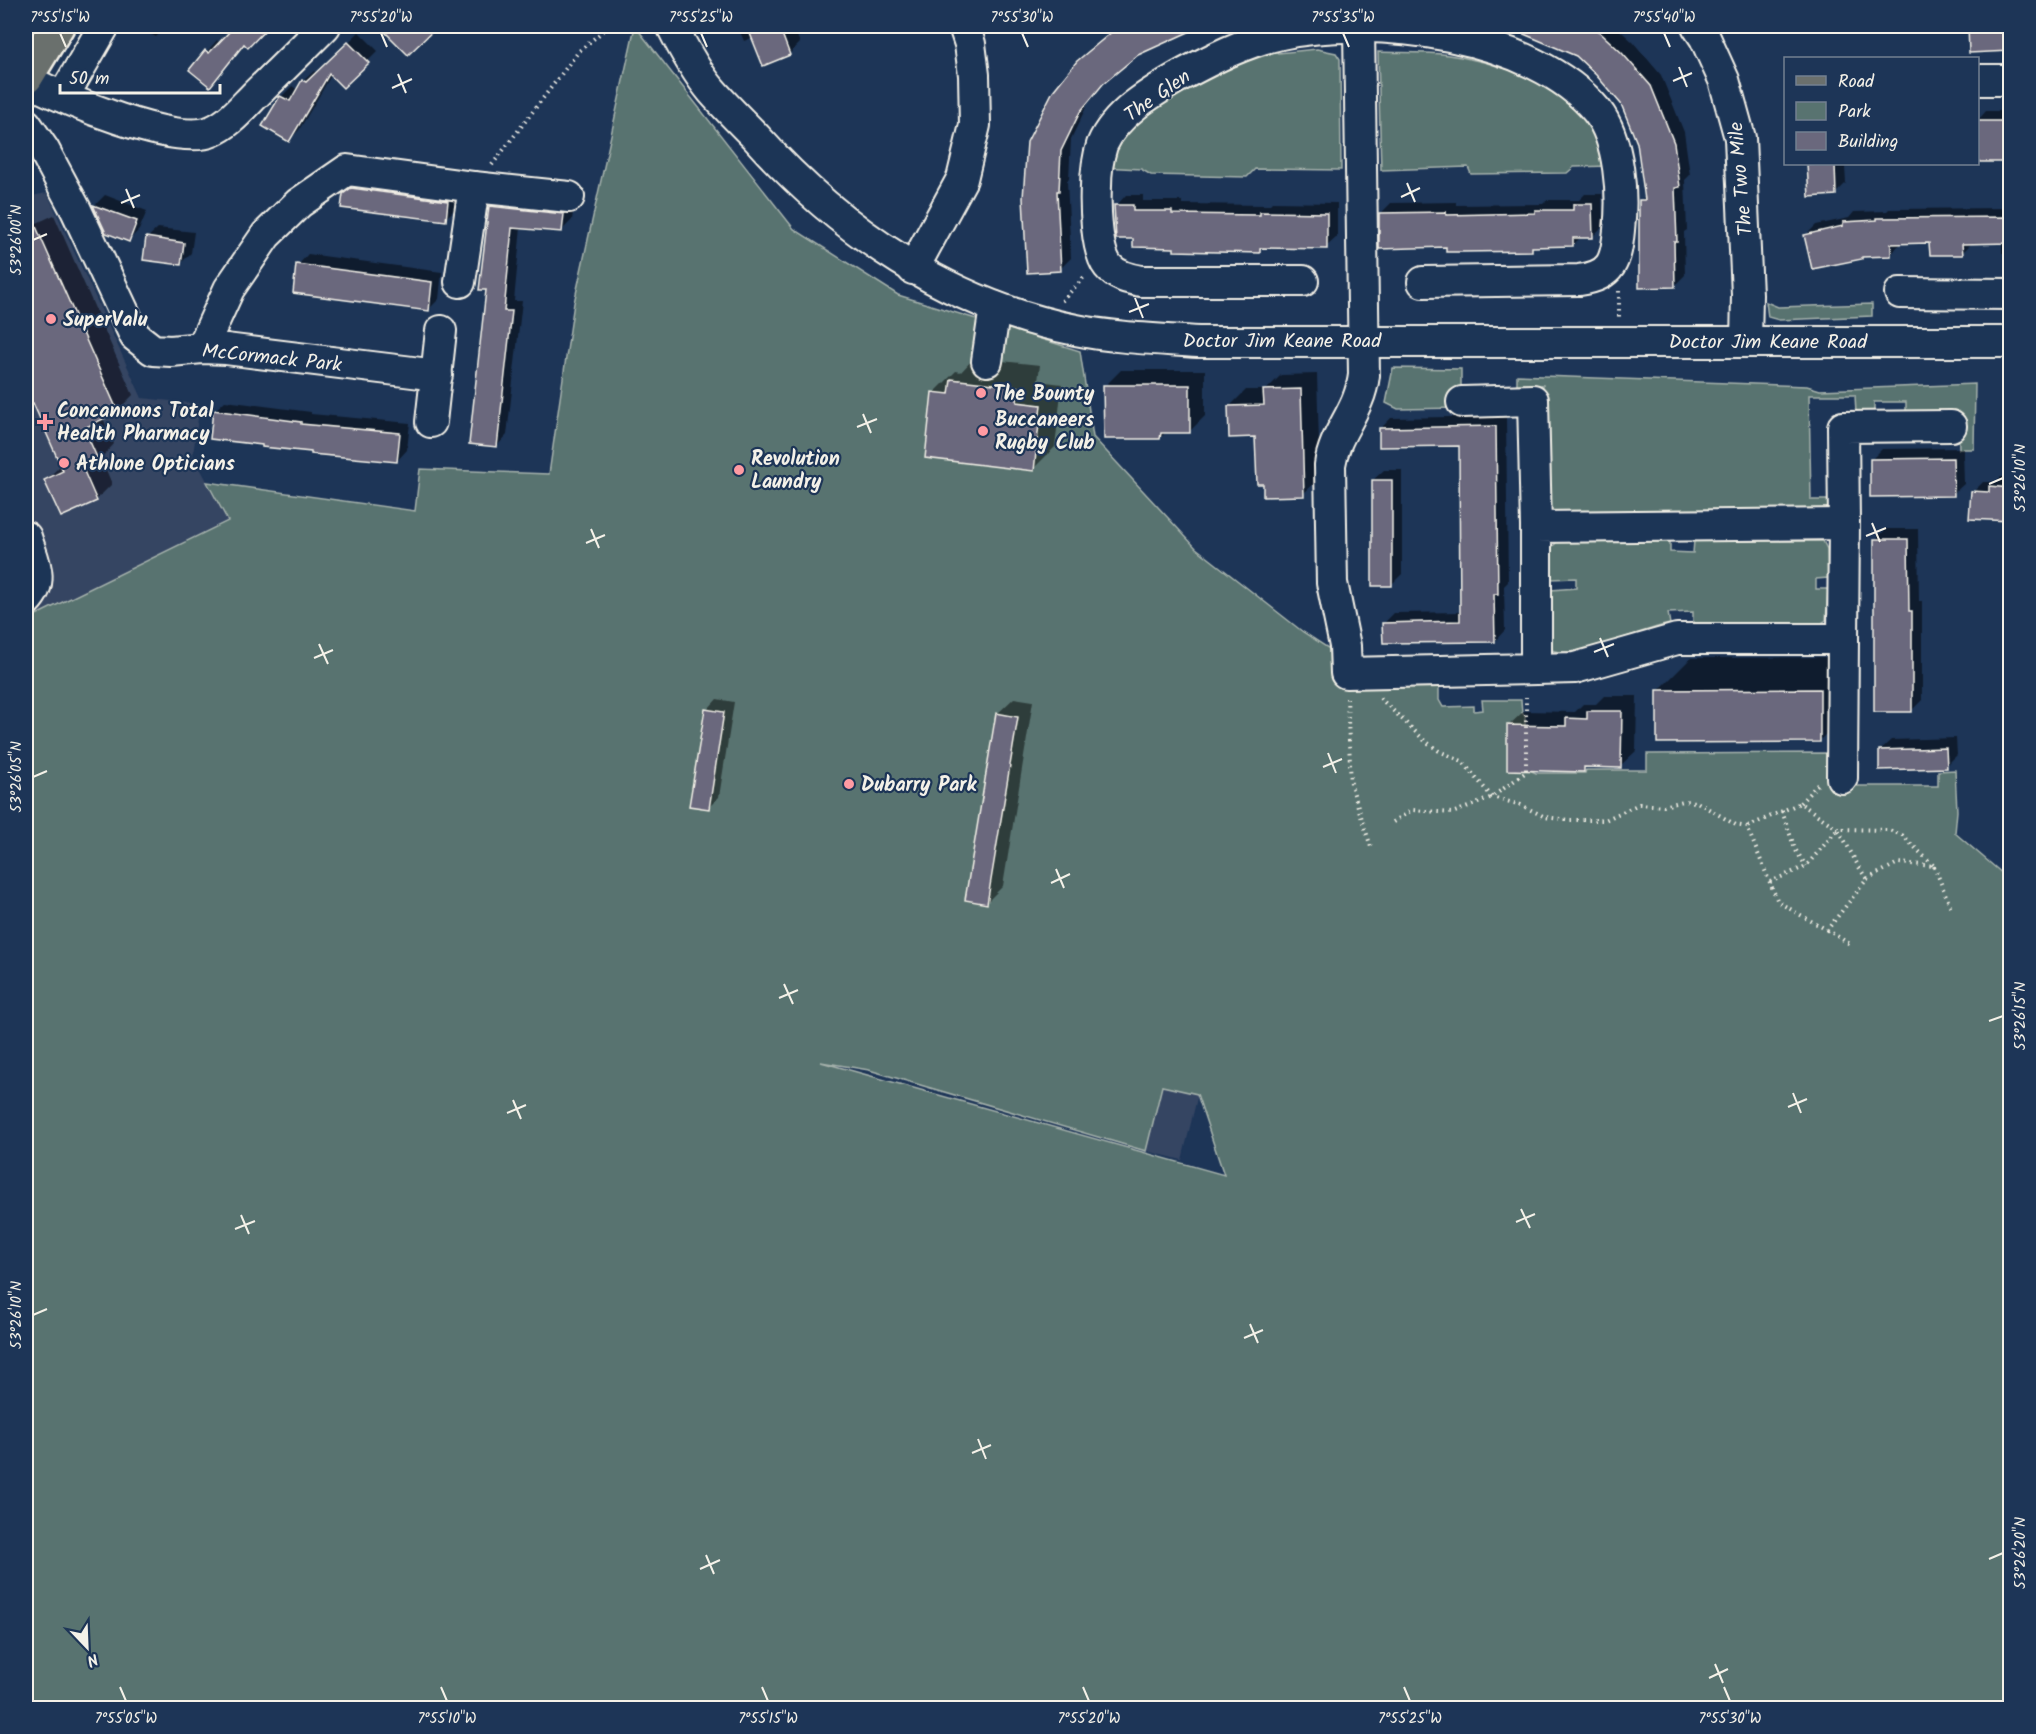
<svg xmlns="http://www.w3.org/2000/svg" width="2036" height="1734" viewBox="0 0 2036 1734" font-family="Kalam,sans-serif">
	<style>
		.built { fill: #344462 }
		.green { fill: #587370; stroke: #a6b2ac; stroke-width: 1.5; fill-rule: evenodd }
		.shadow { fill: #0007 }
		.building { fill: #6a687d; stroke: #f4f1e8; stroke-width: 1.5 }
		.lines { fill: none; stroke-linecap: round; stroke-linejoin: round }
		.minor-casing { stroke: #f4f1e8; stroke-width: 34 }
		.major-casing { stroke: #f4f1e8; stroke-width: 38 }
		.path { stroke: #f4f1e8; stroke-width: 4; stroke-dasharray: 1.5 4.5; stroke-linecap: butt }
		.minor { stroke: #1d3557; stroke-width: 30 }
		.major { stroke: #6b706d; stroke-width: 33 }
		.ticks { fill: none; stroke: #f4f1e8; stroke-width: 2 }
		.poi-dot { fill: #ff9aa2; stroke: #1d3557; stroke-width: 2 }
		.labels { text-anchor: middle; stroke-width: 4.5; stroke-linejoin: round; paint-order: stroke }
		.street-label { font-size: 20px; fill: #f4f1e8; stroke: #1d3557 }
		.poi-label { font-size: 20px; font-weight: bold; fill: #f4f1e8; stroke: #1d3557; text-anchor: start }
		.neatline { fill: none; stroke: #f4f1e8; stroke-width: 2 }
		.ticks-label { font-size: 15px; text-anchor: middle; fill: #f4f1e8 }
	</style>
	<rect width="100%" height="100%" fill="#1d3557"/>
	<filter id="ink" filterUnits="userSpaceOnUse"><feTurbulence type="fractalNoise" baseFrequency=".0167" numOctaves="2"/><feDisplacementMap in="SourceGraphic" scale="12" xChannelSelector="R" yChannelSelector="G"/><feConvolveMatrix kernelMatrix="1 2 1 2 8 2 1 2 1" color-interpolation-filters="sRGB"/></filter>
	<g filter="url(#ink)">
		<g class="built">
			<path d="M47,193L142,398L200,404L193,455L228,520L26,620V197Z"/>
			<path d="M1162,1086L1198,1094L1182,1160L1146,1151Z"/>
		</g>
		<g class="green">
			<path d="M635,26L794,229L898,295L1080,351L1093,437L1196,548L1303,632L1385,685H1439V700L1443,707L1474,706V711L1483,710L1482,700H1521L1522,713L1525,716V768L1536,773H1585L1586,770H1647V754L1827,753V779L1850,786H1938V771L1955,770L1957,811L1955,833L2010,880V1708H26V620L228,521L207,482L415,511L420,469L549,474L574,303ZM821,1062L869,1070L1146,1151L1162,1086L1197,1094L1224,1175Z"/>
			<path d="M1272,47L1278,53L1317,49L1336,53L1340,59L1341,170L1255,169L1247,177L1151,175L1141,169L1102,167L1113,146L1159,98Z"/>
			<path d="M1378,52C1399,53 1421,52 1442,54C1489,60 1571,84 1596,127C1602,138 1605,154 1609,166L1574,167L1567,173L1471,174L1468,167L1381,170Z"/>
			<path d="M1766,302L1778,307L1872,304V316L1779,320L1768,317Z"/>
			<path d="M1393,368L1461,369V408L1398,409L1386,403Z"/>
			<path d="M1517,375L1807,386L1820,390L1975,384L1974,449H1959L1958,417H1906V402H1874V418L1856,413L1855,395H1809L1811,500H1834L1832,510L1555,517L1544,504L1543,385H1527L1524,389L1517,391Z"/>
			<path d="M1670,541V552L1693,553L1694,541H1823L1827,549L1828,578L1816,579V589H1828L1826,620L1820,624L1693,625V612L1668,613L1670,624C1643,628 1574,661 1552,650L1551,590L1576,588V578L1551,579V548L1557,542Z"/>
		</g>
		<g class="shadow">
			<path d="M138,26H167L156,37L137,27Z"/>
			<path d="M237,26H268L248,46L246,43L210,85L191,70L217,40L220,43Z"/>
			<path d="M381,26H436L408,53Z"/>
			<path d="M740,26H793L800,43L789,54L754,37L744,41L738,27Z"/>
			<path d="M1119,26H1199L1137,53L1108,78L1090,99L1071,139L1069,179L1067,181L1071,258L1060,269L1025,198L1090,51Z"/>
			<path d="M1511,26H1615L1633,42L1661,75L1684,132L1690,175L1685,180L1687,230L1684,232L1685,275L1674,286L1640,201L1646,196L1639,143L1623,103L1597,74L1577,55Z"/>
			<path d="M1970,26H2010V50L1970,51Z"/>
			<path d="M359,32L378,51L343,86L332,74L299,130L289,140L264,126L281,97L292,86L298,90L303,81L314,71L317,73Z"/>
			<path d="M1986,111H2010V161H1978V120Z"/>
			<path d="M1808,164H1849L1845,167L1846,183L1835,194L1810,195Z"/>
			<path d="M355,183L458,191L456,208L445,219L344,195Z"/>
			<path d="M1585,194H1602L1603,226L1592,237H1581L1573,245L1535,246L1531,249L1448,246L1380,214L1391,203L1456,202V205L1543,204L1547,200H1579Z"/>
			<path d="M105,195L147,211L139,230L129,240L107,232L95,205Z"/>
			<path d="M1126,195H1143V201H1182V204L1269,205L1272,202L1337,203V237L1326,247L1264,246L1259,251L1176,246L1134,238L1116,206Z"/>
			<path d="M501,196L574,204L572,220L561,231L521,227L514,301H522L507,435L497,446L487,289L490,207Z"/>
			<path d="M2010,208V253H2002V242L1972,243L1962,253L1931,242H1901L1891,255H1864L1861,258L1806,235L1816,225L1849,218L1854,212L1887,211L1889,209Z"/>
			<path d="M54,215L133,395L117,411L103,418L114,444L101,458L112,484L96,500L46,480L62,464L33,401L26,405V228Z"/>
			<path d="M158,228L194,232L191,253L181,263L147,238Z"/>
			<path d="M308,254L442,272L439,299L428,310L298,265Z"/>
			<path d="M974,358L1040,365L1038,381L1062,384L1055,447L1033,469L934,393L956,371L961,372Z"/>
			<path d="M1121,370H1205V416L1189,432H1166L1160,438L1105,386Z"/>
			<path d="M1317,374L1320,478L1303,494L1264,482L1257,435L1230,406L1246,390H1266L1281,375Z"/>
			<path d="M225,401L311,412V414L410,423L407,450L397,461L312,451L214,411Z"/>
			<path d="M1506,416L1508,582L1504,586L1505,630L1495,641L1384,623L1394,613L1462,612L1461,444L1380,429L1391,418Z"/>
			<path d="M1963,448L1964,484L1953,494L1871,460L1882,449Z"/>
			<path d="M1384,470H1402V574L1392,584L1373,480Z"/>
			<path d="M2001,477H2010V530L2003,529L2004,519L1973,492L1983,482H1996Z"/>
			<path d="M1886,529H1918L1919,601H1922V700L1912,710L1875,540Z"/>
			<path d="M1851,657L1852,708L1819,741L1659,690L1691,658Z"/>
			<path d="M1604,696H1637L1636,751L1620,766H1588L1583,770L1508,726L1524,711L1575,712L1583,704H1596Z"/>
			<path d="M1014,698L1033,701L1003,886L987,902L997,714Z"/>
			<path d="M717,699L734,702L719,797L708,808L707,710Z"/>
			<path d="M1956,738L1957,755L1946,766L1880,750L1891,740Z"/>
		</g>
		<g class="building">
			<path d="M224,26H269L248,48L244,44L210,87L189,70L205,50L209,53L230,31Z"/>
			<path d="M379,26H438L408,55Z"/>
			<path d="M747,26H779L790,55L763,66Z"/>
			<path d="M1119,26H1202L1138,55L1103,84L1080,112L1061,151L1059,191H1057L1061,271L1027,273L1023,198L1027,142L1053,91L1077,61Z"/>
			<path d="M1505,26H1593L1622,53L1651,86L1674,143L1680,187L1675,188L1677,242H1674L1675,287L1639,288V200H1645L1637,143L1621,104L1596,75L1576,56Z"/>
			<path d="M1968,26H2010V51L1969,53Z"/>
			<path d="M348,42L369,63L343,88L329,74L289,142L262,126L280,96L290,101L302,80L306,82Z"/>
			<path d="M1977,121H2008L2009,130H2010V162H1977Z"/>
			<path d="M1807,164H1835L1836,195L1809,197Z"/>
			<path d="M351,188L448,201L446,221L341,208L343,194Z"/>
			<path d="M26,204L118,412L84,428L99,462L83,469L97,501L61,517L44,480L63,471L33,403L26,406Z"/>
			<path d="M1573,204H1592L1593,238H1573V246L1532,247V251L1463,252H1446V247L1379,249V213L1446,212V215L1535,213V210H1573Z"/>
			<path d="M93,205L137,221L129,242L106,233Z"/>
			<path d="M1114,205H1133V211H1172V214L1260,215V212L1327,213V249L1260,248V253L1174,251V248L1133,247V239H1116Z"/>
			<path d="M489,206L564,214L562,232L512,228L504,311H512L497,447L469,444L486,290H479Z"/>
			<path d="M2010,217V243L1962,244L1963,255H1930L1929,243L1891,244V256L1862,257V259L1812,269L1804,235L1843,226V222L1877,220V218Z"/>
			<path d="M146,237L184,243L181,265L143,260Z"/>
			<path d="M296,264L432,282L429,311L293,293Z"/>
			<path d="M951,379L1019,387L1017,402L1041,405L1034,471L925,458L932,392L949,394Z"/>
			<path d="M1103,385H1190V433H1161L1160,439H1104Z"/>
			<path d="M1301,389L1304,496L1263,497V484H1257L1255,437L1229,438L1228,406L1264,405L1263,390Z"/>
			<path d="M213,410L301,422V424L400,433L397,462L311,454V452L262,447V445L210,439Z"/>
			<path d="M1496,426L1498,594H1494L1495,642L1383,643L1382,623L1460,621L1459,446L1379,447V428Z"/>
			<path d="M1953,458L1954,496L1870,497V459Z"/>
			<rect x="1372" y="480" width="20" height="106"/>
			<path d="M1989,486L2010,488V521L1969,519L1971,491L1989,492Z"/>
			<path d="M1874,539H1908L1909,611H1912V712H1874Z"/>
			<path d="M1820,689V742L1657,743V690Z"/>
			<path d="M705,709L724,712L709,809L689,806Z"/>
			<path d="M1587,711H1622L1621,768L1584,767V772L1507,770V725L1566,726V718L1587,719Z"/>
			<path d="M996,713L1018,717L987,904L965,900Z"/>
			<path d="M1946,748L1947,768L1879,770V750Z"/>
		</g>
		<g class="lines">
			<defs>
				<g id="minor">
					<path d="M672,26C683,48 696,72 712,91C726,107 741,122 756,137C841,232 950,305 1076,330C1116,338 1157,339 1198,342H2010"/>
					<path d="M1697,26L1705,38L1724,80L1740,138L1747,295L1746,341"/>
					<path d="M1359,28L1364,375C1360,411 1334,433 1330,465L1332,583L1345,646L1346,673L1536,669V527L1844,524L1843,639H1677L1575,668L1536,669"/>
					<path d="M26,80C62,98 175,148 212,131C229,124 241,109 254,96C278,73 302,49 325,26"/>
					<path d="M1978,80H2010"/>
					<path d="M63,97L104,26"/>
					<path d="M26,124L44,150L76,210L135,336L153,350L171,351L202,348L226,349L437,375"/>
					<path d="M913,269L962,179L975,125L974,75L970,44L964,26"/>
					<path d="M1303,281H1141C1130,279 1116,276 1108,266C1096,251 1095,205 1096,186C1096,172 1098,158 1102,145C1115,114 1152,92 1180,76C1212,59 1244,42 1281,34C1372,14 1535,34 1597,111C1620,140 1623,195 1619,230C1616,261 1612,276 1579,280L1423,282"/>
					<path d="M460,282L474,187"/>
					<path d="M1900,293L2010,294"/>
					<path d="M202,348L229,289L266,235L299,203L347,170L474,187L569,197"/>
					<path d="M987,361L995,307"/>
					<path d="M1462,402L1533,400L1536,527"/>
					<path d="M431,422L441,331"/>
					<path d="M1844,524L1843,427L1951,426"/>
					<path d="M26,537C33,560 46,581 26,601"/>
					<path d="M1842,778L1843,639"/>
				</g>
				<path id="major" d="M26,77L57,26"/>
			</defs>
			<use href="#minor" class="minor-casing"/>
			<use href="#major" class="major-casing"/>
			<g class="path">
				<path d="M492,165L579,51L609,26"/>
				<path d="M1619,291V317"/>
				<path d="M1062,301L1086,275"/>
				<path d="M1347,698L1351,785L1371,847"/>
				<path d="M1380,698L1424,740L1439,751L1462,761L1492,797L1521,805L1545,817L1569,820H1605L1639,804L1664,806L1683,801L1697,802L1736,825L1747,827L1778,902L1827,930L1867,879L1898,863L1934,866L1902,835L1889,830L1838,829L1800,803L1747,827"/>
				<path d="M1800,803L1818,784"/>
				<path d="M1782,811L1795,849L1806,866"/>
				<path d="M1393,822L1412,810L1452,813L1476,804L1492,797L1526,772V697"/>
				<path d="M1934,866L1951,908"/>
				<path d="M1770,882L1806,866L1838,829C1848,845 1855,863 1867,879"/>
				<path d="M1827,930L1850,944"/>
			</g>
			<use href="#minor" class="minor"/>
			<use href="#major" class="major"/>
		</g>
	</g>
	<path class="ticks" d="M60,33L66,47M381,33L387,47M701,33L707,47M1022,33L1028,47M1343,33L1349,47M1664,33L1670,47M1679,67L1687,87M398,74L406,93M1673,81L1692,73M392,88L412,79M1407,183L1415,202M126,189L134,208M1401,197L1420,188M121,203L140,195M33,240L47,234M1135,298L1143,318M1129,312L1149,304M863,414L871,433M857,427L877,419M1989,484L2003,478M1872,523L1880,542M591,529L599,548M1866,536L1886,528M586,543L605,535M1600,638L1608,657M319,644L328,664M1594,652L1614,644M314,658L333,650M1328,753L1336,773M1323,767L1342,759M33,777L47,771M1056,869L1064,888M1051,883L1070,874M784,984L793,1004M779,998L798,990M1989,1021L2003,1016M1793,1093L1801,1113M513,1100L521,1119M1788,1107L1807,1099M507,1113L526,1105M1521,1209L1530,1228M241,1215L249,1234M1516,1222L1535,1214M235,1229L255,1221M33,1315L47,1309M1250,1324L1258,1343M1244,1338L1263,1330M978,1439L986,1459M972,1453L991,1445M706,1555L714,1574M1989,1559L2003,1553M700,1569L720,1560M1715,1664L1723,1683M1709,1678L1728,1669M120,1687L126,1701M441,1687L447,1701M762,1687L768,1701M1083,1687L1089,1701M1404,1687L1410,1701M1724,1687L1730,1701"/>
	<g class="poi-dot">
		<circle cx="51" cy="319" r="6"/>
		<circle cx="981" cy="393" r="6"/>
		<path d="M42 413h6v6h6v6h-6v6h-6v-6h-6v-6h6z"/>
		<circle cx="983" cy="431" r="6"/>
		<circle cx="64" cy="463" r="6"/>
		<circle cx="739" cy="470" r="6"/>
		<circle cx="849" cy="784" r="6"/>
	</g>
	<g class="labels">
		<g class="street-label">
			<text transform="translate(1157 95) rotate(-35)" y="7">The Glen</text>
			<text transform="translate(1740 179) rotate(-95)" y="7">The Two Mile</text>
			<text x="1282" y="347">Doctor Jim Keane Road</text>
			<text x="1768" y="348">Doctor Jim Keane Road</text>
			<text transform="translate(272 357) rotate(6)" y="7">McCormack Park</text>
		</g>
		<g class="poi-label">
			<text x="63" y="326">SuperValu</text>
			<text x="993" y="400">The Bounty</text>
			<text x="57" y="417">Concannons Total<tspan x="57" dy="23">Health Pharmacy</tspan></text>
			<text x="995" y="426">Buccaneers<tspan x="995" dy="23">Rugby Club</tspan></text>
			<text x="751" y="465">Revolution<tspan x="751" dy="23">Laundry</tspan></text>
			<text x="76" y="470">Athlone Opticians</text>
			<text x="861" y="791">Dubarry Park</text>
		</g>
	</g>
	<rect width="2036" height="1734" fill="none" stroke="#1d3557" stroke-width="66"/>
	<rect x="1784" y="57" width="195" height="108" fill="#1d3557" stroke="#738091" stroke-width="1.5"/>
	<rect x="1796" y="76" width="30" height="9" fill="#6b706d" stroke="#738091" stroke-width="1.5"/>
	<text x="1838" y="87" font-size="18" fill="#f4f1e8">Road</text>
	<rect x="1796" y="102" width="30" height="18" fill="#587370" stroke="#738091" stroke-width="1.5"/>
	<text x="1838" y="117" font-size="18" fill="#f4f1e8">Park</text>
	<rect x="1796" y="132" width="30" height="18" fill="#6a687d" stroke="#738091" stroke-width="1.5"/>
	<text x="1838" y="147" font-size="18" fill="#f4f1e8">Building</text>
	<g transform="translate(87 1647) rotate(157)" stroke="#1d3557" stroke-width="4.5" paint-order="stroke">
	<path d="M0-4.5L10 22L0 15L-10 22Z" fill="#f4f1e8"/>
	<text y="-9" font-size="16" font-weight="bold" text-anchor="middle" fill="#f4f1e8">N</text>
	</g>
	<path d="M60 84v9h160v-9" fill="none" stroke="#f4f1e8" stroke-width="3"/>
	<text x="69" y="84" font-size="18" fill="#f4f1e8" stroke="#1d3557" stroke-width="4.5" paint-order="stroke">50 m</text>
	<rect x="33" y="33" width="1970" height="1668" class="neatline"/>
	<g class="ticks-label">
		<text x="60" y="22">7°55'15"W</text>
		<text x="381" y="22">7°55'20"W</text>
		<text x="701" y="22">7°55'25"W</text>
		<text x="1022" y="22">7°55'30"W</text>
		<text x="1343" y="22">7°55'35"W</text>
		<text x="1664" y="22">7°55'40"W</text>
		<text transform="translate(16 240) rotate(-90)" y="5">53°26'00"N</text>
		<text transform="translate(2020 478) rotate(-90)" y="5">53°26'10"N</text>
		<text transform="translate(16 777) rotate(-90)" y="5">53°26'05"N</text>
		<text transform="translate(2020 1016) rotate(-90)" y="5">53°26'15"N</text>
		<text transform="translate(16 1315) rotate(-90)" y="5">53°26'10"N</text>
		<text transform="translate(2020 1553) rotate(-90)" y="5">53°26'20"N</text>
		<text x="126" y="1723">7°55'05"W</text>
		<text x="447" y="1723">7°55'10"W</text>
		<text x="768" y="1723">7°55'15"W</text>
		<text x="1089" y="1723">7°55'20"W</text>
		<text x="1410" y="1723">7°55'25"W</text>
		<text x="1730" y="1723">7°55'30"W</text>
	</g>
</svg>
